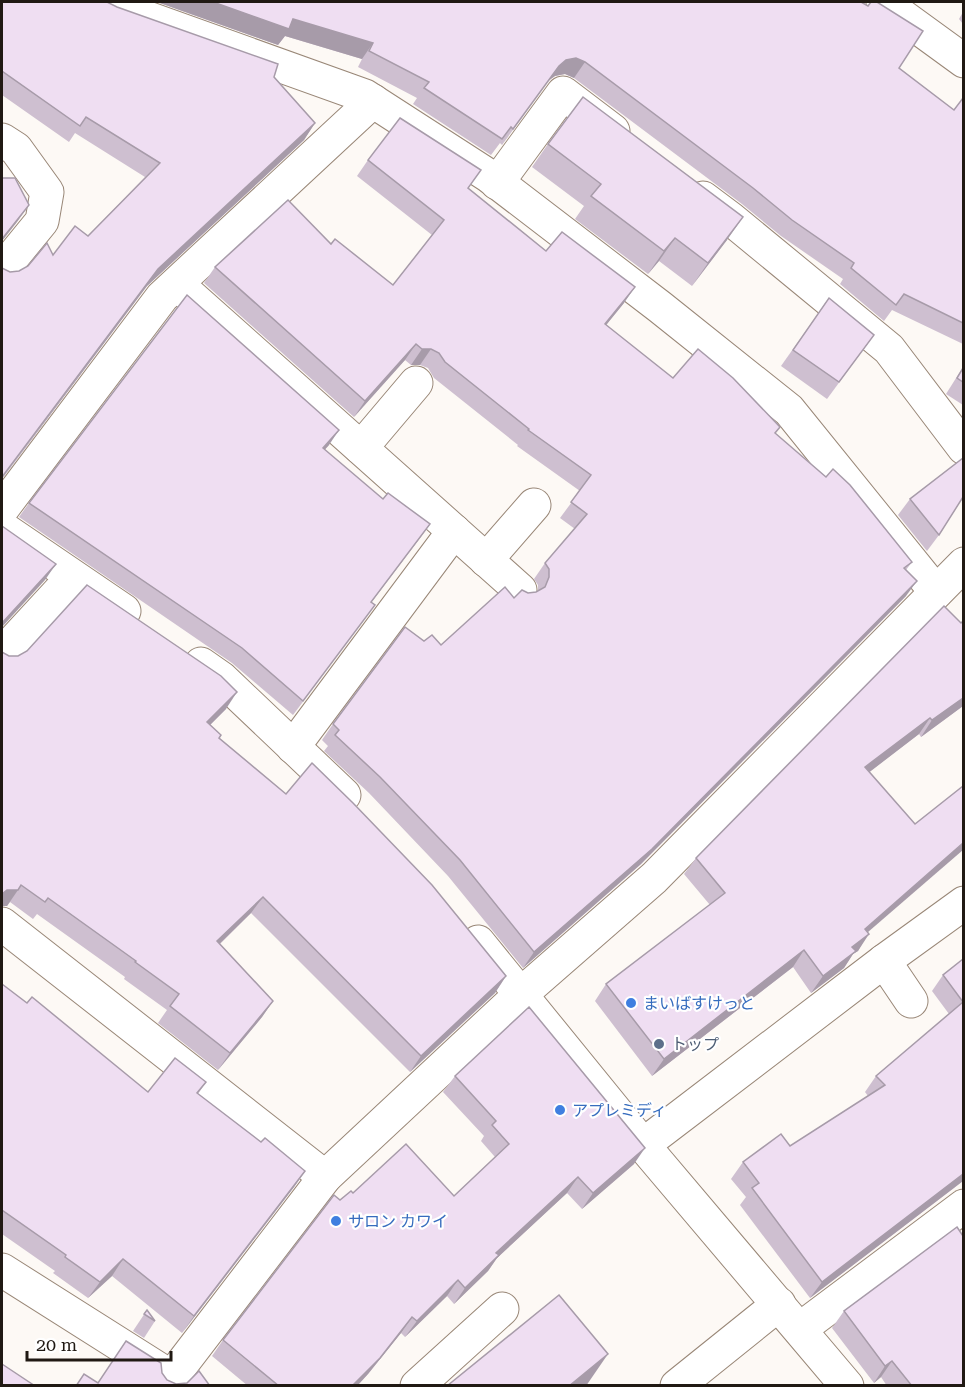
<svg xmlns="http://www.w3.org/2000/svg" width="965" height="1387" viewBox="0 0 965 1387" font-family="'Roboto Serif','Noto Sans JP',serif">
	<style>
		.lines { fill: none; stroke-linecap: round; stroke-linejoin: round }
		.minor-casing { stroke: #998777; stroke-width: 35 }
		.minor { stroke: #fff; stroke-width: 33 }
		.wall { fill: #cebfd0 }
		.shaded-wall { fill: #a79ba9 }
		.building { fill: #efdef2; stroke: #a79ba9; stroke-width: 1.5 }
		.shop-dot { fill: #3f7fe0; stroke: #fff; stroke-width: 2 }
		.service-dot { fill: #5c6f8a; stroke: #fff; stroke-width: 2 }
		.labels { text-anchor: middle; stroke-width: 4.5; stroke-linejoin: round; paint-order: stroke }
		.shop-label { font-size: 16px; fill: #366cbe; stroke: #fff; text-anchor: start }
		.service-label { font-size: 16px; fill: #4e5e75; stroke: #fff; text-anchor: start }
	</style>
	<rect width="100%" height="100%" fill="#fdf9f5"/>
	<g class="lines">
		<defs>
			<g id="minor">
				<path d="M103,2L365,96L489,176L660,307L789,410L936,592"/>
				<path d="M883,2L964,61"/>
				<path d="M2,140L16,149L47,192L42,221L2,270"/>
				<path d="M497,183L563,93L613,131"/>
				<path d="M703,198L731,219L889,349L964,448"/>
				<path d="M177,284L520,590"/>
				<path d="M361,448L416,383"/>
				<path d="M2,509L162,297L373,101"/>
				<path d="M2,528L124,611"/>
				<path d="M486,560L534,505"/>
				<path d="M2,654L73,577"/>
				<path d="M201,664L221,678L344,795"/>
				<path d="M293,747L454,531"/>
				<path d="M2,924L325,1177"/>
				<path d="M478,942L643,1145L847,1386"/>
				<path d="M884,961L911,1001"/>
				<path d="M643,1145L884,961L964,903"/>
				<path d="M2,1270L160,1370"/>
				<path d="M800,1329L964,1206"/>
				<path d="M165,1386L325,1177L520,995L654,878L964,564"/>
				<path d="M417,1386L502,1309"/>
				<path d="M677,1386L779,1304"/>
			</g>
		</defs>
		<use href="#minor" class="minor-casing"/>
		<use href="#minor" class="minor"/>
	</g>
	<g class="wall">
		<path d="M2,2L117,7L274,77L315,123L304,140L147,286L2,479V268L10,272L19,271L53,255L88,236L145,177L75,133L69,142L2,95Z"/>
		<path d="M157,2H861L899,68L954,110L963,98V344L892,310L884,321L840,284L843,279L781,236L742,204L574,78L565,74L555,76L548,81L502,145L500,143L491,155L413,104L417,98L358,67L362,59L285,36L278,45Z"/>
		<path d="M963,12V24L959,19Z"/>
		<path d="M548,144L727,240L692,286L659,261L648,274L575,219L584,206L532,167Z"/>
		<path d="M368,160L468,188L546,251L624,303L606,325L673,378L775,433L912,562L906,570V596L641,864L523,968L448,876L369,793L324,751L328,746L322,740L333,724L424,641L441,645L514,598L528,593L536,592L538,591V585L534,579L545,563L575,529L560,518L580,491L517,446L518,445L434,378L428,368L420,365H411L405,360L354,417L204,283L215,267L331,244L393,285L432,235L357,176Z"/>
		<path d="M829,298L874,335L827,399L781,366Z"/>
		<path d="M963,367V405L946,394Z"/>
		<path d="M329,445L324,450L383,499L430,524L371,602L365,619L293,715L232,663L19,517L29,503Z"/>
		<path d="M910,499L939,535L927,551L898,515Z"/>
		<path d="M944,606L963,706L921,737L919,734L869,772L868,933L858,951L853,954L844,968L811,993L793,967L652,1076L595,1001L606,984L710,905L684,874L696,858Z"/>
		<path d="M2,652L9,656L226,709L210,725L219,738L286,794L506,976L495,993L410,1072L251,913L220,944L273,1001L262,1017L218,1070L158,1023L167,1010L124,979L125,977L37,914L33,919L10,902L7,906H2Z"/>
		<path d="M963,959V1181L810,1298L740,1205L746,1197L731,1179L743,1162L790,1146L868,1096L865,1092L876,1076L949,1014L932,991L943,975Z"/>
		<path d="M2,984L27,1003L148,1092L206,1082L198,1094L261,1142L305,1171L294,1187L182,1333L112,1276L88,1298L53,1273L55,1271L2,1234Z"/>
		<path d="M455,1076L634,1164L582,1209L567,1193L497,1258L488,1271L454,1304L447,1296L405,1337L401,1333L368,1374L357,1386H248L212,1356L223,1340L340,1200L353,1193L454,1196L495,1157L481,1141L484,1136L443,1092Z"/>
		<path d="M147,1310L155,1321L144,1338L133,1331Z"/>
		<path d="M844,1311L963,1386H887L881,1377L874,1383L832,1328Z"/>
	</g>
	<g class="shaded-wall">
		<path d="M157,2H213L293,19L373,43L362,59L285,36L278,45Z"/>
		<path d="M576,58L585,62L574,78L565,74L555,76L548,81L502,145L559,66L566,60Z"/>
		<path d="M315,123L304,140L147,286L2,479L158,269Z"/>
		<path d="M29,205L17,222L2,241V239Z"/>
		<path d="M743,217L727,240L692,286L708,263Z"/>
		<path d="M675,238L659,261L648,274L664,251Z"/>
		<path d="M635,287L624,303L594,340L605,324Z"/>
		<path d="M416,344L405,360L354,417L365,401Z"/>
		<path d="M422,349H431L420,365H411Z"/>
		<path d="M339,430L329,445L313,463L323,448Z"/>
		<path d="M430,524L420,538L361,616L371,602Z"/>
		<path d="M56,564L45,580L2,627V623Z"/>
		<path d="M917,581L906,596L641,864L523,968L534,952Z"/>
		<path d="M237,692L226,709L196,739L207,722Z"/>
		<path d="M963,698V706L921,737L932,720Z"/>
		<path d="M930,718L919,734L854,784L865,767Z"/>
		<path d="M963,843V850L853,945L865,929Z"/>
		<path d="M7,890H18L7,906H2V894Z"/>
		<path d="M263,897L251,913L206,957L217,941Z"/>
		<path d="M869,934L858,951L853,954L844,968L811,993L823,976L852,947Z"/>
		<path d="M804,950L793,967L652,1076L664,1059Z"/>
		<path d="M506,976L495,993L410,1072L421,1056Z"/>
		<path d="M273,1001L262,1017L218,1070L230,1053Z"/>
		<path d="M645,1148L634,1164L582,1209L593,1193Z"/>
		<path d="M305,1171L294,1187L182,1333L194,1316Z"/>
		<path d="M963,1174V1181L810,1298L822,1282Z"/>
		<path d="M578,1177L567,1193L497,1258L488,1271L454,1304L465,1288L496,1253Z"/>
		<path d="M123,1259L112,1276L88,1298L100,1282Z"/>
		<path d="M458,1280L447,1296L405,1337L417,1321Z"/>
		<path d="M412,1317L401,1333L368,1374L357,1386H352Z"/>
		<path d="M608,1354L586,1386H569Z"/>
		<path d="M892,1361L881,1377L874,1383L885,1366Z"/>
	</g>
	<g class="building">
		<path d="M2,2H107L117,7L278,64L274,77L315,123L158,269L2,477V268L10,272L19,271L28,266L47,243L53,255L75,226L88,236L160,163L86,117L80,126L2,71Z"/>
		<path d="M213,2H861L868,6L871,2H877L923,31L899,68L954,110L963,98V323L904,294L896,305L851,268L854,263L792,220L753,188L585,62L576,58L566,60L559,66L513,129L511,127L502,139L424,88L429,82L369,51L373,43L293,19L289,29Z"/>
		<path d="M583,97L743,217L708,263L675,238L664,251L591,196L601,184L548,144Z"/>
		<path d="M400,118L481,170L468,188L546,251L562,232L635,287L605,324L673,378L698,349L733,378L780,427L775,433L826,477L833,469L850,485L912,562L904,568L917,581L652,849L534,952L460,860L380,777L335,735L339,730L333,724L405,627L424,641L432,635L441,645L505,587L514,598L522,590L528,593L536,592L545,587L549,577V569L545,563L587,514L571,502L591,475L528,430L529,429L445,362L439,353L431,349H422L416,344L365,401L215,267L288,200L331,244L335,239L393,285L444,220L368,160Z"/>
		<path d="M2,178H15L29,205L2,239Z"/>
		<path d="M187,295L339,430L323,448L383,499L388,493L430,524L371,602L375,605L303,701L242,648L29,503Z"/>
		<path d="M829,298L874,335L839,382L793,350Z"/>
		<path d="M963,368V382L957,378Z"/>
		<path d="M963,458V497L939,535L910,499Z"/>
		<path d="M2,526L56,564L2,623Z"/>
		<path d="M87,585L221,676L237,692L207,722L221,735L219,738L286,794L312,763L353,803L432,885L506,976L421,1056L263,897L217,941L273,1001L230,1053L170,1006L179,994L135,962L136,961L48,898L45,902L21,885L18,890H7L2,894V652L9,656H18L27,651Z"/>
		<path d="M944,606L961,623L963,621V698L932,720L930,718L865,767L915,824L963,786V843L865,929L869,934L852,947L856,951L823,976L804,950L664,1059L606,984L725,893L696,858Z"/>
		<path d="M963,959V1002L943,975Z"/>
		<path d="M2,984L27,1003L32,997L148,1092L175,1058L206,1082L197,1093L261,1142L265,1138L305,1171L194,1316L123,1259L100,1282L65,1257L66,1255L2,1210Z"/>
		<path d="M963,1002V1174L822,1282L752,1188L759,1183L743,1162L781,1134L790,1146L885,1085L876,1076Z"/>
		<path d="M529,1007L645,1148L593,1193L578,1177L496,1253L499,1255L465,1288L458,1280L417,1321L412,1317L380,1358L352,1386H279L223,1340L334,1195L340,1200L351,1191L353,1193L406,1144L454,1196L509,1144L492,1125L496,1121L455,1076Z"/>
		<path d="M957,1227L963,1236V1386H912L892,1361L885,1366L844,1311Z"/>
		<path d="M559,1295L608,1354L569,1386H447Z"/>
		<path d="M147,1310L155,1321L144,1314Z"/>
		<path d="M126,1341L161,1363L162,1373L167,1380L176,1384L187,1383L199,1371L210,1386H76L84,1374L98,1383Z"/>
		<path d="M2,1364L35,1386H2Z"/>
	</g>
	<g class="shop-dot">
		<circle cx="631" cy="1003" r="6"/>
		<circle cx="560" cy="1110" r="6"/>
		<circle cx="336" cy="1221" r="6"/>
	</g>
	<circle class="service-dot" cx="659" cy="1044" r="6"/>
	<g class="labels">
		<g class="shop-label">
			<text x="643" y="1009">まいばすけっと</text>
			<text x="572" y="1116">アプレミディ</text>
			<text x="348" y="1227">サロン カワイ</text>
		</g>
		<g class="service-label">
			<text x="671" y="1050">トップ</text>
		</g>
	</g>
	<rect width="965" height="1387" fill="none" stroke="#201913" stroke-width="6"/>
	<path d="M27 1351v9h144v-9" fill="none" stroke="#201913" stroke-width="3"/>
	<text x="36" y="1351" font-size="18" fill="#201913" stroke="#ffffff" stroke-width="4.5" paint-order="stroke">20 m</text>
</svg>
